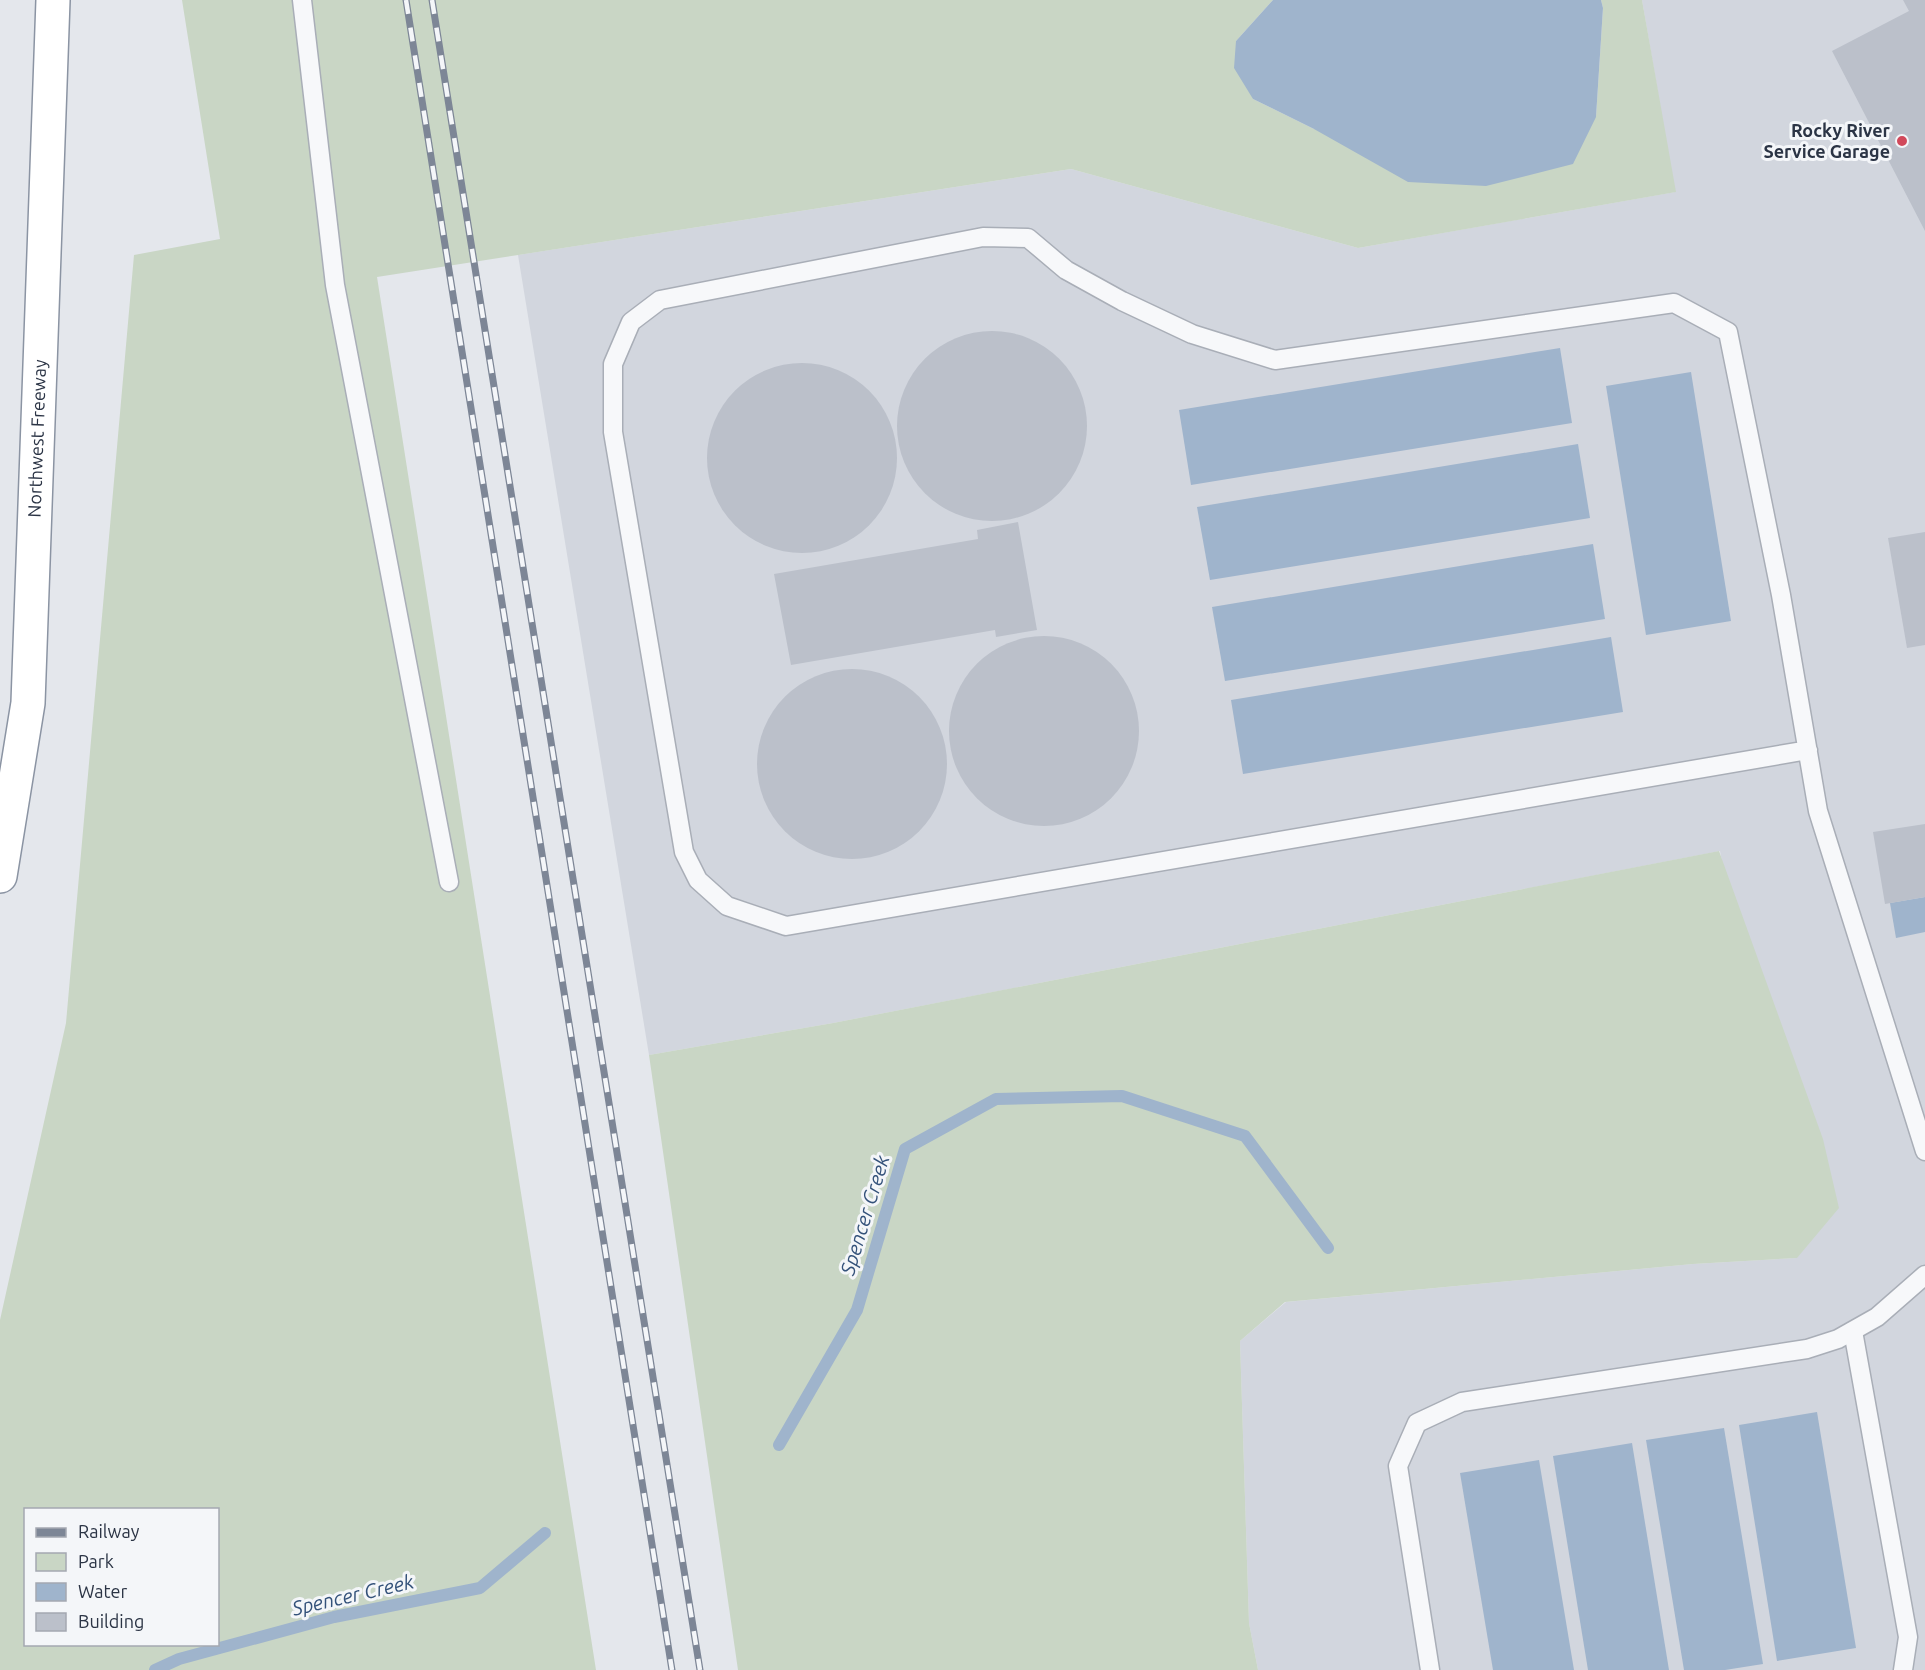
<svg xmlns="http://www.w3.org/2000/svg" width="1925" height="1670" viewBox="0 0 1925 1670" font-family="Ubuntu,sans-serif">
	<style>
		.built { fill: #d2d6de }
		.green { fill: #c9d6c5; fill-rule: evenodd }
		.water { fill: #9fb4cc }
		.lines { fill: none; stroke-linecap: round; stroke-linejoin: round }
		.stream { stroke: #9fb4cc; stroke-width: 12 }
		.building { fill: #bbc0ca }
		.service-casing { stroke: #a9aeb7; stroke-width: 21 }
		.motorway-casing { stroke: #8b94a3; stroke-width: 36 }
		.service { stroke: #f7f8fa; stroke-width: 18 }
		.motorway { stroke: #fff; stroke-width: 33 }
		.rail-casing { stroke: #7d8696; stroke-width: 7 }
		.rail { stroke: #f4f6f9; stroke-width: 4.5; stroke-dasharray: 14; stroke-linecap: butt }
		.poi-dot { fill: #d1495b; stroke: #f4f6f9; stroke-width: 2 }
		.labels { text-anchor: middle; stroke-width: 6; stroke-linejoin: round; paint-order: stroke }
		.poi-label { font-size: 18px; font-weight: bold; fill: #2b3445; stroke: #f4f6f9; text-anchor: end }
		.street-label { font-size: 18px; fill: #2b3445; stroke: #f4f6f9 }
		.water-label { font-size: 20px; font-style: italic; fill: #34527a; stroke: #f4f6f9 }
	</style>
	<rect width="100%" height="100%" fill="#e4e7ec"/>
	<path class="built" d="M1642,0H1925V1670H1258L1249,1623L1240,1341L1286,1302L1693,1264L1797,1258L1720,851L833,1023L649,1055L518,255L1071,169L1358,248L1675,192Z"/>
	<g class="green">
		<path d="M182,0H1273L1236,41L1253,99L1314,129L1596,117L1603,8L1601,0H1642L1676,192L1358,248L1071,169L377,277L596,1670H0V1320L66,1023L134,255L220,239ZM26,1510H218V1644H26Z"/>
		<path d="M1719,851L1823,1139L1839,1208L1797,1258L1693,1264L1285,1302L1240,1341L1249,1623L1258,1670H738L649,1055L833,1023Z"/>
	</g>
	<g class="water">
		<path d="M1273,0H1601L1603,8L1596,117L1573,164L1486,186L1408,182L1314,129L1253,99L1234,68L1236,41Z"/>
		<path d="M1560,348L1572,423L1191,485L1179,410Z"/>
		<path d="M1691,372L1731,621L1646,635L1606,386Z"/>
		<path d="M1578,444L1590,518L1210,580L1197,507Z"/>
		<path d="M1593,544L1605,619L1225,681L1212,607Z"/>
		<path d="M1611,637L1623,712L1243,774L1231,700Z"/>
		<path d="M1925,897V932L1896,938L1890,903Z"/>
		<path d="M1817,1412L1856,1648L1777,1661L1739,1425Z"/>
		<path d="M1724,1428L1763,1664L1725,1670H1684L1646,1440Z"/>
		<path d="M1632,1443L1669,1670H1588L1553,1456Z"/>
		<path d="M1539,1460L1574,1670H1493L1460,1473Z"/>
	</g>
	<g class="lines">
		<g class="stream">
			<path d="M779,1445L857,1310L905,1149L996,1099L1122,1096L1245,1136L1328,1248"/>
			<path d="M155,1670L179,1659L334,1617L480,1588L545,1533"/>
		</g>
	</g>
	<g class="building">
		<path d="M1903,0H1925V231L1832,51L1909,11Z"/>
		<circle cx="992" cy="426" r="95"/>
		<circle cx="802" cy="458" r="95"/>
		<path d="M1018,522L1037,630L996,637L995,630L791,665L774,574L978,539L977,530Z"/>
		<path d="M1925,532V645L1907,648L1888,538Z"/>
		<circle cx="1044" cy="731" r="95"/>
		<circle cx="852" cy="764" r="95"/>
		<path d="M1925,824V897L1885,904L1873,832Z"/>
	</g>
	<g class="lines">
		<defs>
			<g id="service">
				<path d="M302,0L335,285L449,882"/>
				<path d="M1808,750L786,926L727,906L698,880L684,852L613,432V364L631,322L660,300L983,237L1028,238L1066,270L1122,301L1192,334L1275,360L1674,303L1728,332L1781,595L1818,811L1925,1151"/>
				<path d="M1853,1331L1908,1637L1903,1670"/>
				<path d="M1430,1670L1398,1466L1417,1423L1462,1402L1807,1349L1838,1339L1877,1317L1925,1275"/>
			</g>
			<g id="motorway">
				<path id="s1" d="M0,876L28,703L53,0"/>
			</g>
		</defs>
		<use href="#service" class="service-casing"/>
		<use href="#motorway" class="motorway-casing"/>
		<use href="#service" class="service"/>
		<use href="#motorway" class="motorway"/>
		<defs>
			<g id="rail">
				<path d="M406,0L672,1670"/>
				<path d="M432,0L700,1670"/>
			</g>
		</defs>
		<use href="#rail" class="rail-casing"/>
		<use href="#rail" class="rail"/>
	</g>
	<circle class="poi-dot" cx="1902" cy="141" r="6"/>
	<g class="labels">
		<g class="poi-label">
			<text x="1890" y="137">Rocky River<tspan x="1890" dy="21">Service Garage</tspan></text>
		</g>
		<g class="street-label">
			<text dy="6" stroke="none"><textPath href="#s1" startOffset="440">Northwest Freeway</textPath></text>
		</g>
		<g class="water-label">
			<text transform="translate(865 1215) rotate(-73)" y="7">Spencer Creek</text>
			<text transform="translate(353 1595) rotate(-13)" y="7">Spencer Creek</text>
		</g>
	</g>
	<rect x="24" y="1508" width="195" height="138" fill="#f4f6f9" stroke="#a4a8b1" stroke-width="1.5"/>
	<rect x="36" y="1528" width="30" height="9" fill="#7d8696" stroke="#a4a8b1" stroke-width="1.5"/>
	<text x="78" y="1538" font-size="18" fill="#2b3445">Railway</text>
	<rect x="36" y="1553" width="30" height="18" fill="#c9d6c5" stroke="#a4a8b1" stroke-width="1.5"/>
	<text x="78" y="1568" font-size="18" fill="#2b3445">Park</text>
	<rect x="36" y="1583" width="30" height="18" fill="#9fb4cc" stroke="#a4a8b1" stroke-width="1.5"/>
	<text x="78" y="1598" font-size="18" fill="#2b3445">Water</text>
	<rect x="36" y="1613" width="30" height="18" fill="#bbc0ca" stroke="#a4a8b1" stroke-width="1.5"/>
	<text x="78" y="1628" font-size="18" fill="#2b3445">Building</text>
</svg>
